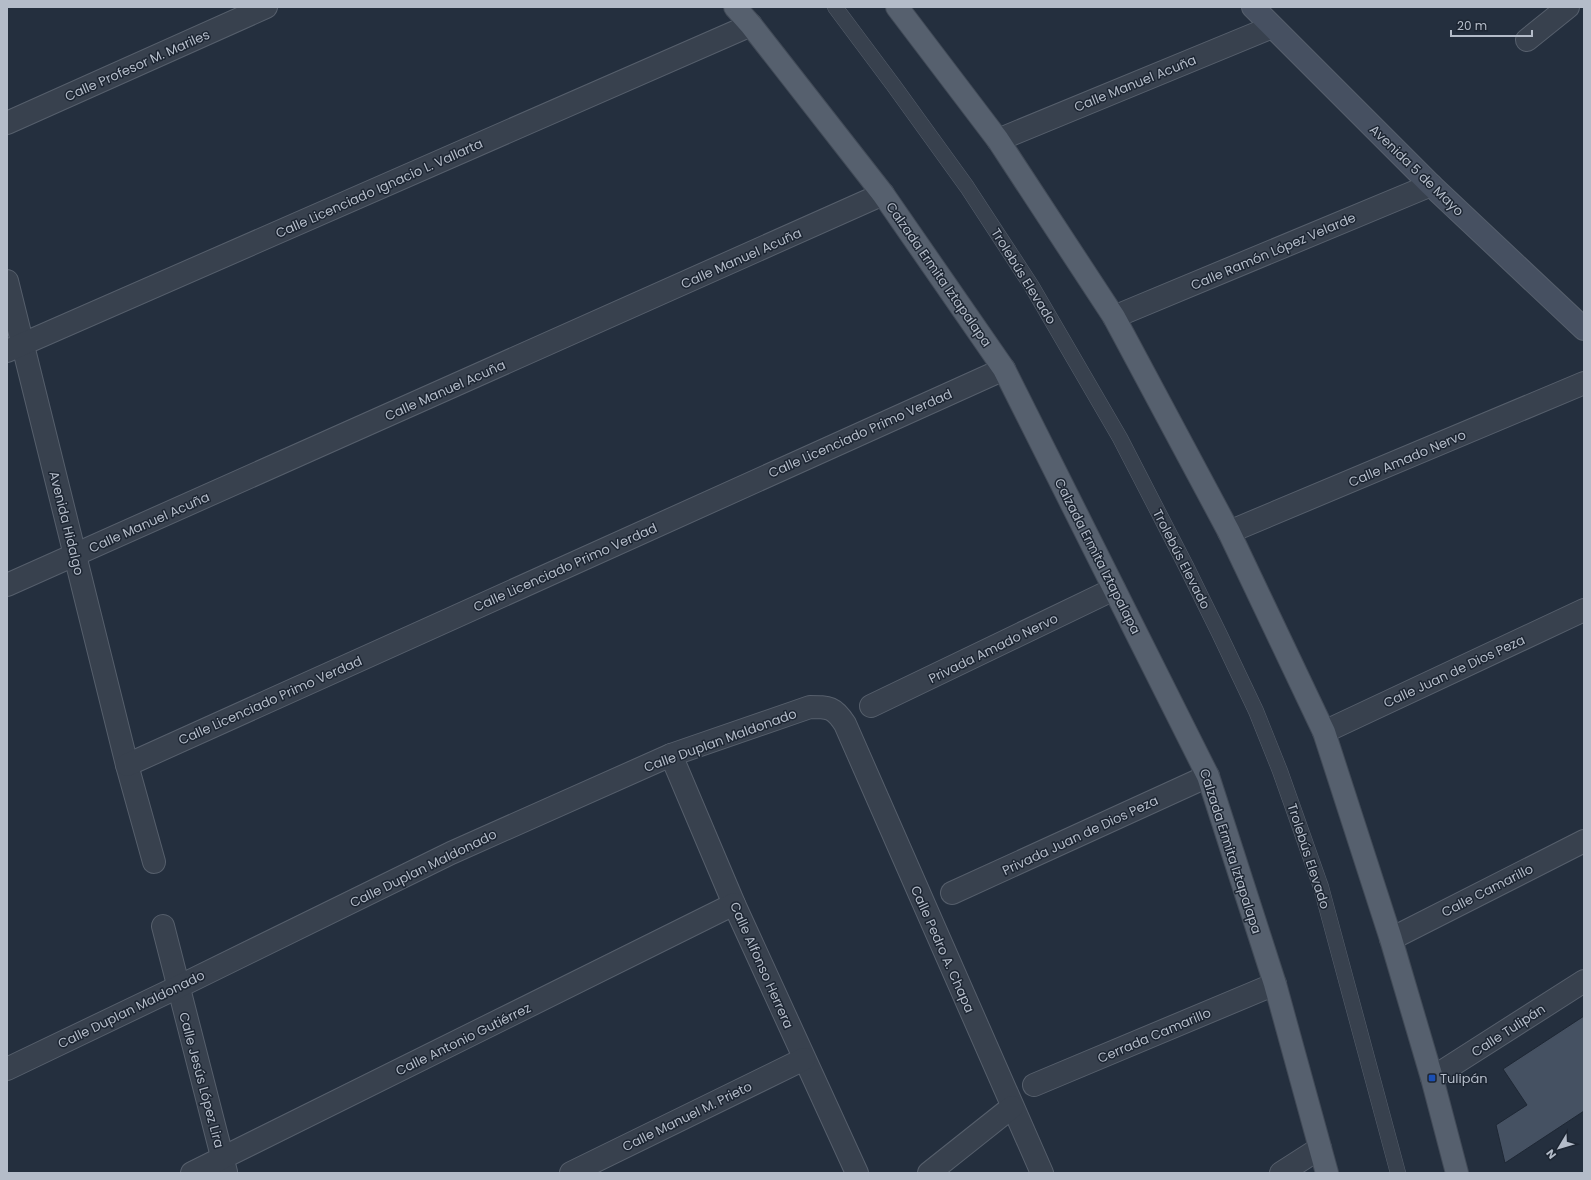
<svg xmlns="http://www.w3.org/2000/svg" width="1591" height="1180" viewBox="0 0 1591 1180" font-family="Poppins,sans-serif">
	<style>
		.building { fill: #455162; stroke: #1f2835 }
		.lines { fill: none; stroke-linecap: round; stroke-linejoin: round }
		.lane-casing { stroke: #565f6c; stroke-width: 16 }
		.street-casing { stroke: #565f6c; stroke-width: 24 }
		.secondary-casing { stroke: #565f6c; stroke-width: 24 }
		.primary-casing { stroke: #414a57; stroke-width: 24 }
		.lane { stroke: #38414e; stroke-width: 15 }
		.street { stroke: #38414e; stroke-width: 22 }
		.secondary { stroke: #465061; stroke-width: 22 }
		.primary { stroke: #56606e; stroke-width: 22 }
		.transit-dot { fill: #1a4fb4; stroke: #1d2633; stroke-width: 1.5 }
		.labels { text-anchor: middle; stroke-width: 3; stroke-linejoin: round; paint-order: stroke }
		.street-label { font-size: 13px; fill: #b4bcc9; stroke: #1d2633 }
		.poi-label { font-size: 13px; fill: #b4bcc9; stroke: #1d2633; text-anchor: start }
	</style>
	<rect width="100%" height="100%" fill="#242f3e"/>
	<path class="building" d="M1584,1016V1111L1505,1163L1496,1125L1527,1105L1503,1069Z"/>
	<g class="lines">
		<defs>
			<path id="lane" d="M835,7L894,86L967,187L1031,285L1120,438L1186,566L1219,633L1256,711L1280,771L1321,887L1398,1173"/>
			<g id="street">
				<path d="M1527,40L1568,7"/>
				<path d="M7,123L266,7"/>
				<path d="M998,140L1272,27"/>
				<path d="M7,281L127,765L154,862"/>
				<path d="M1114,317L1431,185"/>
				<path d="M7,351L751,25"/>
				<path d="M1229,532L1584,383"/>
				<path d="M7,585L883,194"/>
				<path d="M871,706L1114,589"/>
				<path d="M1324,732L1584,610"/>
				<path d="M671,755L734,904L857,1173"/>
				<path d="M127,765L1004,369"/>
				<path d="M952,893L1208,776"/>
				<path d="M163,926L226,1172"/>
				<path d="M1391,939L1584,841"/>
				<path d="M7,1069L178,987L451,853L671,755L810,707C829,707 834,707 845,724L1042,1173"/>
				<path d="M1432,1078L1584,981"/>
				<path d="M1034,1085L1275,984"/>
				<path d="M192,1173L734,904"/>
				<path d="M571,1173L804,1059"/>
				<path d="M929,1173L1012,1107"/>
				<path d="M1281,1173L1320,1148"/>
			</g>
			<path id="secondary" d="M1253,7L1431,185L1584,329"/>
			<g id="primary">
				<path d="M735,7L751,25L883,194L1004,369L1208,776L1275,984L1327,1173"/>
				<path d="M897,7L998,140L1114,317L1229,532L1324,732L1391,939L1432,1078L1457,1173"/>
			</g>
		</defs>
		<use href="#lane" class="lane-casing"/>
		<use href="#street" class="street-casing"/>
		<use href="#secondary" class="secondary-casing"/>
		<use href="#primary" class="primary-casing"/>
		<use href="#lane" class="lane"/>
		<use href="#street" class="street"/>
		<use href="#secondary" class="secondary"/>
		<use href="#primary" class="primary"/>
	</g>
	<rect class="transit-dot" x="1428" y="1074" width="8" height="8" rx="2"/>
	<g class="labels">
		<g class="street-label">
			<text transform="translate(137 65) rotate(-24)" y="5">Calle Profesor M. Mariles</text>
			<text transform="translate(1135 83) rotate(-22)" y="5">Calle Manuel Acuña</text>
			<text transform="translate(1417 170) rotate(44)" y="5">Avenida 5 de Mayo</text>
			<text transform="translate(379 188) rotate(-24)" y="5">Calle Licenciado Ignacio L. Vallarta</text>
			<text transform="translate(1273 251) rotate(-23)" y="5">Calle Ramón López Velarde</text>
			<text transform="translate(741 258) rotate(-24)" y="5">Calle Manuel Acuña</text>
			<text transform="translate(939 274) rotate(55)" y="5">Calzada Ermita Iztapalapa</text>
			<text transform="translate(1024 276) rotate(58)" y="5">Trolebús Elevado</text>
			<text transform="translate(445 390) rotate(-24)" y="5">Calle Manuel Acuña</text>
			<text transform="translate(860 433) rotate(-24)" y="5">Calle Licenciado Primo Verdad</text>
			<text transform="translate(1407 458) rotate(-23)" y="5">Calle Amado Nervo</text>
			<text transform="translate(149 522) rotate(-24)" y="5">Calle Manuel Acuña</text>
			<text transform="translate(67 523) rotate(76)" y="5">Avenida Hidalgo</text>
			<text transform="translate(1098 556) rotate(63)" y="5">Calzada Ermita Iztapalapa</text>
			<text transform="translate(1182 559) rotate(63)" y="5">Trolebús Elevado</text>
			<text transform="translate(565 567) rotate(-24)" y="5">Calle Licenciado Primo Verdad</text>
			<text transform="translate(993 648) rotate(-26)" y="5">Privada Amado Nervo</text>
			<text transform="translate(1454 671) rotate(-25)" y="5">Calle Juan de Dios Peza</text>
			<text transform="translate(270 700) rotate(-24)" y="5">Calle Licenciado Primo Verdad</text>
			<text transform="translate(720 740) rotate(-20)" y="5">Calle Duplan Maldonado</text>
			<text transform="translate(1080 835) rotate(-25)" y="5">Privada Juan de Dios Peza</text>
			<text transform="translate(1231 851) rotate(72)" y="5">Calzada Ermita Iztapalapa</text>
			<text transform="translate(1309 856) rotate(72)" y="5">Trolebús Elevado</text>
			<text transform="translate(423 868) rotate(-26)" y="5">Calle Duplan Maldonado</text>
			<text transform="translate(1487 890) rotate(-27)" y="5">Calle Camarillo</text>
			<text transform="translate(943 949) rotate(66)" y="5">Calle Pedro A. Chapa</text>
			<text transform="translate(762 965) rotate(66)" y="5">Calle Alfonso Herrera</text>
			<text transform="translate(131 1009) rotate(-26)" y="5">Calle Duplan Maldonado</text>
			<text transform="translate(1508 1030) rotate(-33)" y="5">Calle Tulipán</text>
			<text transform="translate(1154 1035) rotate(-23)" y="5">Cerrada Camarillo</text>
			<text transform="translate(463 1039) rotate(-26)" y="5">Calle Antonio Gutiérrez</text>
			<text transform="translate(202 1080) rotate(75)" y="5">Calle Jesús López Lira</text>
			<text transform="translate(687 1116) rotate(-26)" y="5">Calle Manuel M. Prieto</text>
		</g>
		<g class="poi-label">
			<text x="1440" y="1083">Tulipán</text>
		</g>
	</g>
	<rect width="1591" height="1180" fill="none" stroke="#b4bcc9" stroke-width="16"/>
	<g transform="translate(1559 1148) rotate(232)" stroke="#1d2633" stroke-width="3" paint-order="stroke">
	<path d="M0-3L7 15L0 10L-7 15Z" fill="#b4bcc9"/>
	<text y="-6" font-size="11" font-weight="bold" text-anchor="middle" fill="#b4bcc9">N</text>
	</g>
	<path d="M1451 30v6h81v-6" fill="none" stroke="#b4bcc9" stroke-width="2"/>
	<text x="1457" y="30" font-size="12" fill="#b4bcc9" stroke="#1d2633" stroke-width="3" paint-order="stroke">20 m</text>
</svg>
